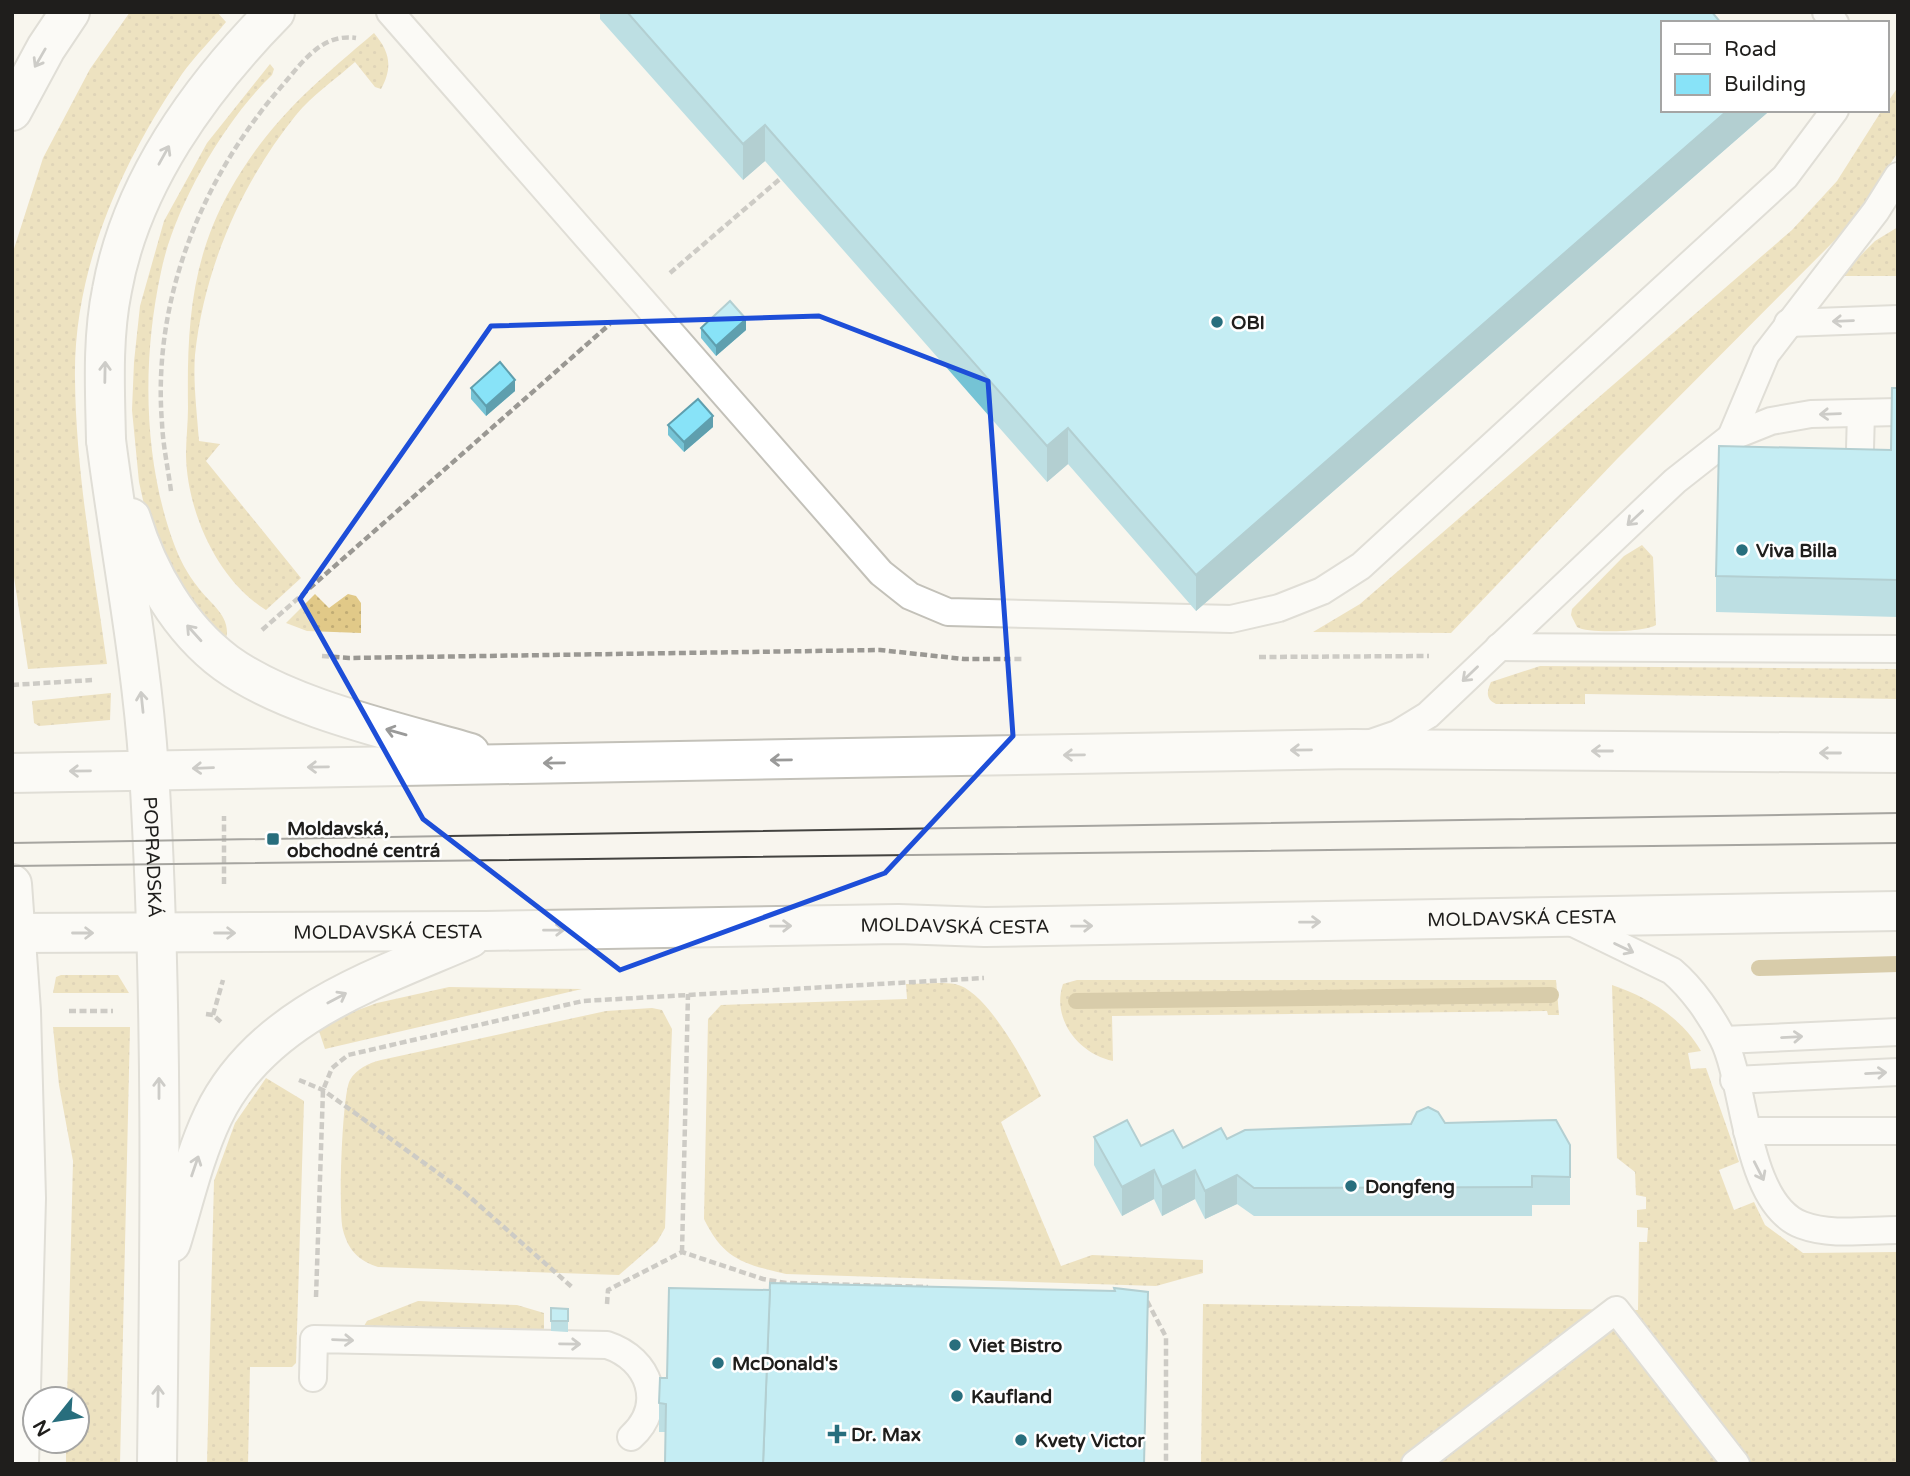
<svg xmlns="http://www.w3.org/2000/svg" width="1910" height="1476" viewBox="0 0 1910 1476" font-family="'Varela Round',sans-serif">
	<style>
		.grass { fill: url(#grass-dots) }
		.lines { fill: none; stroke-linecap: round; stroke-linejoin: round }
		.stream { stroke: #b29a57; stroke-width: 16 }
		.service-casing { stroke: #c3c1b9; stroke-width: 30 }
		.minor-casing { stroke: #c3c1b9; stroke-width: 42 }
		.tertiary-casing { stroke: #c3c1b9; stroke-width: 42 }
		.path { stroke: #9a9893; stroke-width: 4.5; stroke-dasharray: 7 3.5; stroke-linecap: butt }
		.service { stroke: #fff; stroke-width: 26 }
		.minor { stroke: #fff; stroke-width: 38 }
		.tertiary { stroke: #fff; stroke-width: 38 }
		.tram { stroke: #444340; stroke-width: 2 }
		.wall { fill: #75c3d5 }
		.shaded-wall { fill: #5f9fae }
		.building { fill: #88e3f8; stroke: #5f9fae; stroke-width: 2 }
		.oneway { stroke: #9a9a99 }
		.marked { fill: none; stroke: #1d4ed8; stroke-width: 5; stroke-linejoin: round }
		.poi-dot { fill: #286e7d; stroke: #fff; stroke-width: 2.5 }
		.labels { text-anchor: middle; stroke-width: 5; stroke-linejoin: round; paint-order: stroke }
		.poi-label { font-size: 19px; font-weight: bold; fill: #1f1e1c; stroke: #fff; text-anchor: start }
		.street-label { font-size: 19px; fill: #1f1e1c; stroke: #fff }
	</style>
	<defs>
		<pattern id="grass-dots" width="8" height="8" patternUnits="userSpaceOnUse" patternTransform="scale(1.75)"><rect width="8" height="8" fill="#e1c988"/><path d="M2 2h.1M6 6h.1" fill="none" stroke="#c1ac75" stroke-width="1.8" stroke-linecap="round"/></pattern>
	</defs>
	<rect width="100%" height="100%" fill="#f8f5ee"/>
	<g class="grass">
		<path d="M130,12H217L226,22C212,39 195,56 182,74C121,163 73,270 75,379C76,475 94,569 107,664L28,669L12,564V255L43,158L90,69Z"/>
		<path d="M374,33C390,52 393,67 381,89L375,87L355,62C336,79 312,95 296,115C241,183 204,269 195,355C193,383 197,413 199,441L220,444L206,461L301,578L266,610C217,580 187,511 186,455C186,439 188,423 188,408C187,330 190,262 229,192C269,121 313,85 374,33Z"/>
		<path d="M270,64L274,69L272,75C224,121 174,207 161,272C142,359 143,460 174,544C179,558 188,575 197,586C209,603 232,616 226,639L183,596L149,527L139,482L132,410L134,362L140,306L164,221L207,143Z"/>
		<path d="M1898,87V152L1852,223L1617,459L1451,633L1313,632L1360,604L1792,230L1837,181L1882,110H1887V103Z"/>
		<path d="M1898,227V276H1840L1875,241Z"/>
		<path d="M1642,545L1653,557L1656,625C1645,632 1588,634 1577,627L1571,615L1572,609L1624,556Z"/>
		<path d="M315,594L329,608L348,594L356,596L361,603V633L307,631L286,623Z"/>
		<path d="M1540,666L1898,669V699L1585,694V704H1496C1485,699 1487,691 1491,682Z"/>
		<path d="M111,693L110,720L39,726L34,723L32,701Z"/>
		<path d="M61,975H118L129,993H53L56,977Z"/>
		<path d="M1077,980H1556L1559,1015H1548L1547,1011L1112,1016L1113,1061C1079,1054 1051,1019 1063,984Z"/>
		<path d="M906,984C921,984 940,982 955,984C987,990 1028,1068 1041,1096L1001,1122L1061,1266L1092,1255L1203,1260V1273L1156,1286L786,1274C744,1264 724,1260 704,1219L708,1019L721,1005L907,999Z"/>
		<path d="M1612,985C1648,997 1682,1018 1701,1051L1688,1053L1691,1069L1706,1068L1739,1162L1719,1170L1734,1210L1754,1202L1765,1225L1803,1253L1898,1252V1464H1201L1203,1304L1638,1310L1639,1242H1647L1648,1228L1637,1227V1210L1646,1209V1197L1636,1195L1635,1172L1617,1158Z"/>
		<path d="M449,987L582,989L325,1049L319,1031L347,1014L377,1003Z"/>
		<path d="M652,1008L662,1010L672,1029L665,1228L657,1242L619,1275L378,1267C359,1261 348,1250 343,1230C338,1214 342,1093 350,1080C356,1069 369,1063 381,1060L606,1011Z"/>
		<path d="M53,1027H130L120,1464H66V1441H77V1399H67L73,1161L59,1085Z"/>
		<path d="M266,1078L304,1101L296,1363L292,1367H250L248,1464H207L214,1181L235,1123Z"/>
		<path d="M418,1301L517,1305L544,1313V1332L364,1326L367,1321Z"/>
	</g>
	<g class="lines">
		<g class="stream">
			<path d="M1759,968L1898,964"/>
			<path d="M1076,1001L1551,995"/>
		</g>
		<defs>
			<g id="service">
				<path d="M390,12L881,573L910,596L948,612L1231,619L1279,608L1322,591L1361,566L1785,177L1835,110"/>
				<path d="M1826,12L1835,23"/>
				<path d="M1788,323L1898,319"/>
				<path d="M1731,437L1766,354L1876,211L1898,176"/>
				<path d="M1859,484L1861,413"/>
				<path d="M1499,647L1898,649"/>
				<path d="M1371,743L1397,734L1428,715L1675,481L1731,437L1771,421L1811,414L1898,412"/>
				<path d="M1567,920L1672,971C1692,988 1711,1015 1723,1039C1746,1084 1745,1204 1802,1225C1831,1236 1867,1230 1898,1230"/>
				<path d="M1724,1040L1898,1032"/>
				<path d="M1734,1080L1898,1072"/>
				<path d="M1747,1131H1898"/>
				<path d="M313,1378L314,1339L607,1345C650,1359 666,1405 631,1437"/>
				<path d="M1415,1464L1616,1310L1736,1464"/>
			</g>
			<g id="minor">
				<path d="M12,111L46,48L70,12"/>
				<path d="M106,440C105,390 102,339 112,290C131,184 200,88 275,12"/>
			</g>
			<g id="tertiary">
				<path id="s1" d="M106,440C120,550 142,660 149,771C163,1001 160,1233 157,1464"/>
				<path d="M131,518C148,573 179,628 226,663C288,708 395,731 470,753"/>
				<path d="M12,773L1353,749L1898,753"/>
				<path d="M12,884L21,1011L26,1198L19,1464"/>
				<path id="s2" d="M12,933L486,931L898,924L985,927L1898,911"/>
				<path d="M171,1243C184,1201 194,1156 213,1116C261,1015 376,979 470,938"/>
			</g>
		</defs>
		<use href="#service" class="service-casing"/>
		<use href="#minor" class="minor-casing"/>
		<use href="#tertiary" class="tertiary-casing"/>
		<g class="path">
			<path d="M670,273L781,178"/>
			<path d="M171,491C168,468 163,446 162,423C152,300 202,178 281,87C302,63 321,33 356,38"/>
			<path d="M262,630L610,324"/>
			<path d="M322,656L349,658L880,650L964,659H1023"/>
			<path d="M1259,657L1429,656"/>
			<path d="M12,685L92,680"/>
			<path d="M224,884V816"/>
			<path d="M69,1011H113"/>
			<path d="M206,1014L213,1015L222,1023"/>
			<path d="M213,1015L223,980"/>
			<path d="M299,1080L323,1090L463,1191L573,1288"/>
			<path d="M682,1252L688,994"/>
			<path d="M316,1297L323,1090L332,1068L348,1055L583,1001L984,978"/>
			<path d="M1147,1301L1166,1337V1464"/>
			<path d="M607,1304L608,1290L682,1252L763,1279L786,1283L928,1287"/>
		</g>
		<use href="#service" class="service"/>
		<use href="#minor" class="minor"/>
		<use href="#tertiary" class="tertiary"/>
		<g class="tram">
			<path d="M12,843L1898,813"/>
			<path d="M12,866L1898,843"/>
		</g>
	</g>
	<g class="wall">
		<path d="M600,12H1712L1767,110V113L1196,611L1068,464L1047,482L765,161L743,180L600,19Z"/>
		<path d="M701,328L746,330L716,356L701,338Z"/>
		<path d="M471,388L515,391L486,416L471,399Z"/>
		<path d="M1898,388V617L1716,612V576L1891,450Z"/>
		<path d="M668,425L713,427L684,452L668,435Z"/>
		<path d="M1445,1123L1570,1145V1205H1532V1216H1254L1237,1204L1205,1219L1195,1199L1162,1216L1154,1199L1122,1216L1094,1165V1137L1141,1146L1183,1148L1227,1139Z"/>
		<path d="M1114,1288L1148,1328L666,1432H659V1403L667,1378L770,1290L1114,1291Z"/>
		<path d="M568,1309V1332L551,1331V1321Z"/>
	</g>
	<g class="shaded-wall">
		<path d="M1728,110H1767V113L1196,611V575Z"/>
		<path d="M765,125V161L743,180V144Z"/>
		<path d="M746,319V330L716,356V346Z"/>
		<path d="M515,380V391L486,416V406Z"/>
		<path d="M713,416V427L684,452V442Z"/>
		<path d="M1068,428V464L1047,482V446Z"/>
		<path d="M1154,1170V1199L1122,1216V1187Z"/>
		<path d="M1195,1170V1199L1162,1216V1187Z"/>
		<path d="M1237,1175V1204L1205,1219V1191Z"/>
		<path d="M1148,1292V1328L1144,1464Z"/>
	</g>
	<g class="building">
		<path d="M627,12H1712L1721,23H1663V110H1728L1196,575L1068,428L1047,446L765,125L743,144Z"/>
		<path d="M730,301L746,319L716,346L701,328Z"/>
		<path d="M500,362L515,380L486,406L471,388Z"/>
		<path d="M1892,388H1898V580L1716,576L1719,446L1891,450Z"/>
		<path d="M698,399L713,416L684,442L668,425Z"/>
		<path d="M1428,1107L1438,1112L1445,1123L1556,1120L1570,1145V1177L1532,1176V1187L1254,1188L1237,1175L1205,1191L1195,1170L1162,1187L1154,1170L1122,1187L1094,1137L1127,1120L1141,1146L1173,1130L1183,1148L1221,1128L1227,1139L1245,1130L1411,1124L1417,1112Z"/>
		<path d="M770,1283L1115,1291L1114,1288L1148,1292L1144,1464H763Z"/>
		<path d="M669,1288L770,1290L763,1464H665L666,1404L659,1403L660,1378H667Z"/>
		<path d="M551,1308L568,1309V1321H551Z"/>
	</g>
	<defs><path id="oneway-shaft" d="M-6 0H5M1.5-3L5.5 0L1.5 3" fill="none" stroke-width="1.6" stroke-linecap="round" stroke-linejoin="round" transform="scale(1.75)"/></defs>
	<g class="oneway">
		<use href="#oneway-shaft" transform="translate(40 58) rotate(120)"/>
		<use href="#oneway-shaft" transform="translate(164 155) rotate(-61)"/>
		<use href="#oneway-shaft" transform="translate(1843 321) rotate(178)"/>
		<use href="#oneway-shaft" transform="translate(105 372) rotate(-89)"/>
		<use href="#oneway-shaft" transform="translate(1830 414) rotate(178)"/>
		<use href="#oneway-shaft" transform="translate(1635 518) rotate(137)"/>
		<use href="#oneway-shaft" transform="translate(194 633) rotate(-132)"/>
		<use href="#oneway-shaft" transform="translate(1470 674) rotate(136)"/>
		<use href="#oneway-shaft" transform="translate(142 702) rotate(-96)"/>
		<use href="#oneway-shaft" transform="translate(396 732) rotate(-164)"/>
		<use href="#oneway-shaft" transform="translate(1301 750) rotate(179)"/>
		<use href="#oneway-shaft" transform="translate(1602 751) rotate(-180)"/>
		<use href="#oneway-shaft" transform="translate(1830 753) rotate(-180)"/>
		<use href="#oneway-shaft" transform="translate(1074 755) rotate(179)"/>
		<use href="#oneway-shaft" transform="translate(781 760) rotate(179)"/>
		<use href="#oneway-shaft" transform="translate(554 763) rotate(179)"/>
		<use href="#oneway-shaft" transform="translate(318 767) rotate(179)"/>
		<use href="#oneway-shaft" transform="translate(203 768) rotate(178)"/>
		<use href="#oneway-shaft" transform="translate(80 771) rotate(179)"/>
		<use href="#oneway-shaft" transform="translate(1310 922) rotate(-1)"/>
		<use href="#oneway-shaft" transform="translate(781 926) rotate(-1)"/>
		<use href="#oneway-shaft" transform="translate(1082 926) rotate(-1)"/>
		<use href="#oneway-shaft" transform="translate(554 930) rotate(-1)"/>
		<use href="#oneway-shaft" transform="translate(83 933)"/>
		<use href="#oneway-shaft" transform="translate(225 933)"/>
		<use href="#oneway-shaft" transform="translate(1624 948) rotate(26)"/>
		<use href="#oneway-shaft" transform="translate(337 998) rotate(-28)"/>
		<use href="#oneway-shaft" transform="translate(1792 1037) rotate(-3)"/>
		<use href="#oneway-shaft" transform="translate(1876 1073) rotate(-3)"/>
		<use href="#oneway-shaft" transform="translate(159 1088) rotate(-90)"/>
		<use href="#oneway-shaft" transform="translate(195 1166) rotate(-71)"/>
		<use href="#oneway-shaft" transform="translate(1759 1171) rotate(63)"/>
		<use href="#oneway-shaft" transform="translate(343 1340) rotate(2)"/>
		<use href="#oneway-shaft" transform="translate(570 1344) rotate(1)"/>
		<use href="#oneway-shaft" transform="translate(158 1396) rotate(-89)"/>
	</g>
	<path d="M0 0H1910V1476H0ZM819,316L988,381L1013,736L885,873L620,970L423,819L300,599L491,326Z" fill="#f8f5ee" fill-opacity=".55" fill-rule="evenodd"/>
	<path class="marked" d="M819,316L988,381L1013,736L885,873L620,970L423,819L300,599L491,326Z"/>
	<g class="poi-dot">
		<circle cx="1217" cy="322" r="7"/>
		<circle cx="1742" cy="550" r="7"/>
		<rect x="266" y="832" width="14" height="14" rx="3.5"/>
		<circle cx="1351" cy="1186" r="7"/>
		<circle cx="955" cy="1345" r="7"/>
		<circle cx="718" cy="1363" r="7"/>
		<circle cx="957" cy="1396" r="7"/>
		<path d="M833.5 1423.5h7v7h7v7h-7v7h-7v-7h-7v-7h7z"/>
		<circle cx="1021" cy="1440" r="7"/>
	</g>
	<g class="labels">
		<g class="poi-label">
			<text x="1231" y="329">OBI</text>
			<text x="1756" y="557">Viva Billa</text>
			<text x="287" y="835">Moldavská,<tspan x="287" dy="22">obchodné centrá</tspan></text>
			<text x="1365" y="1193">Dongfeng</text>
			<text x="969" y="1352">Viet Bistro</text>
			<text x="732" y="1370">McDonald's</text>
			<text x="971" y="1403">Kaufland</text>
			<text x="851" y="1441">Dr. Max</text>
			<text x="1035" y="1447">Kvety Victor</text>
		</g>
		<g class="street-label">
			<text dy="7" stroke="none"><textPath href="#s1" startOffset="420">POPRADSKÁ</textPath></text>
			<text dy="7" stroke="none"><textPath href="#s2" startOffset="1510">MOLDAVSKÁ CESTA</textPath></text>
			<text dy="7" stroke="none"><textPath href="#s2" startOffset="943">MOLDAVSKÁ CESTA</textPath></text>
			<text dy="7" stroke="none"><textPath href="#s2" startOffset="376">MOLDAVSKÁ CESTA</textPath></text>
		</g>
	</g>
	<rect width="1910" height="1476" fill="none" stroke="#1f1e1c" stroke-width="28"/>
	<rect x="1661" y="21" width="228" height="91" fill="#ffffff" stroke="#a5a5a4" stroke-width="2"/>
	<rect x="1675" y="44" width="35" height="10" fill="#ffffff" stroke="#a5a5a4" stroke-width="2"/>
	<text x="1724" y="56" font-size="21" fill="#1f1e1c">Road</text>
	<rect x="1675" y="74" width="35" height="21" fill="#88e3f8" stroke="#a5a5a4" stroke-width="2"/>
	<text x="1724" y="91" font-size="21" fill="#1f1e1c">Building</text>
	<g transform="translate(56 1420) rotate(240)"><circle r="33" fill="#ffffff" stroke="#a5a5a4" stroke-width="2"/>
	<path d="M0-5L12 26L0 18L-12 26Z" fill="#286e7d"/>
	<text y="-10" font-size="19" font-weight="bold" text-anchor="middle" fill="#1f1e1c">N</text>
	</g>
</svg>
